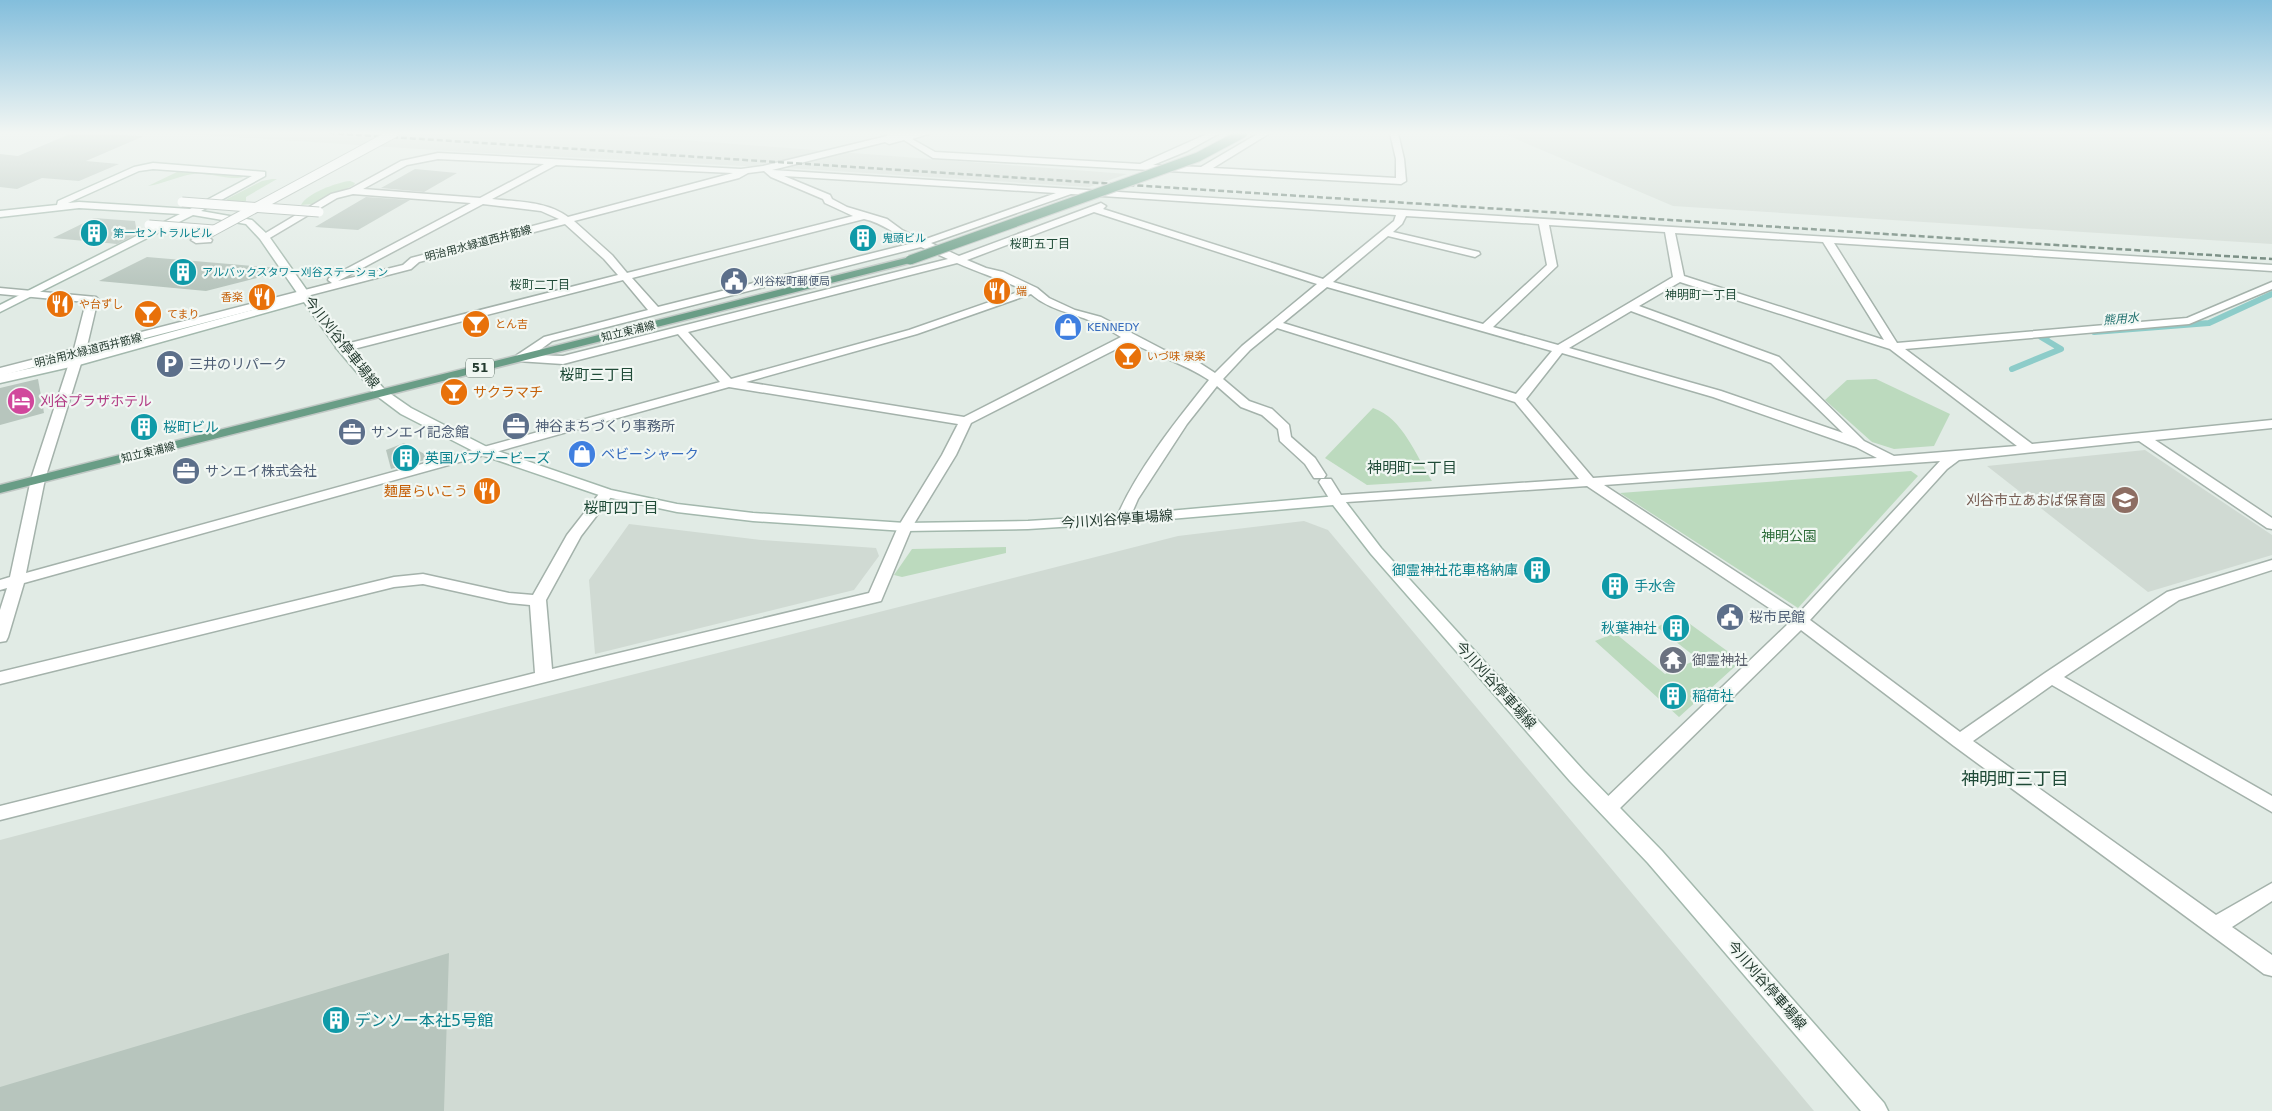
<svg xmlns="http://www.w3.org/2000/svg" width="2272" height="1111" viewBox="0 0 2272 1111" font-family="'DejaVu Sans','Noto Sans JP',sans-serif">
	<style>
		.built { fill: #d0dad3 }
		.green { fill: #bcdabe }
		.lines { fill: none; stroke-linecap: round; stroke-linejoin: round }
		.stream { stroke: #8dccc9; stroke-width: 6 }
		.building { fill: #b7c5bd }
		.street-casing { stroke: #a4b2ab; stroke-width: 3 }
		.secondary-casing { stroke: #a3b8ad; stroke-width: 3 }
		.primary-casing { stroke: #c1c8c5; stroke-width: 3 }
		.street { fill: #fff; fill-rule: evenodd }
		.secondary { fill: #fff; fill-rule: evenodd }
		.primary { fill: #699d86; fill-rule: evenodd }
		.rail { stroke: #5d766a; stroke-width: 2.5; stroke-dasharray: 6 3; stroke-linecap: butt }
		.street-bridge-casing { stroke: #a4b2ab; stroke-width: 11; stroke-linecap: butt }
		.primary-bridge-casing { stroke: #c1c8c5; stroke-width: 11; stroke-linecap: butt }
		.street-bridge { stroke: #fff; stroke-width: 9 }
		.primary-bridge { stroke: #699d86; stroke-width: 9 }
		.labels { text-anchor: middle; stroke-width: 4.5; stroke-linejoin: round; paint-order: stroke }
		.far-culture-label { font-size: 11px; fill: #0d838f; stroke: #f1f7f3; text-anchor: start }
		.far-street-label { font-size: 11px; fill: #233a2f; stroke: #f1f7f3 }
		.far-service-label { font-size: 11px; fill: #4e5e75; stroke: #f1f7f3; text-anchor: start }
		.far-food-label { font-size: 11px; fill: #c56008; stroke: #f1f7f3; text-anchor: start }
		.far-shop-label { font-size: 11px; fill: #366cbe; stroke: #f1f7f3; text-anchor: start }
		.far-neighbourhood-label { font-size: 12px; fill: #204b38; stroke: #f1f7f3 }
		.far-water-label { font-size: 12px; font-style: italic; fill: #22716f; stroke: #f1f7f3 }
		.shield { fill: #f1f7f3; stroke: #61736a; stroke-width: 1 }
		.shield-label { font-size: 12px; font-weight: bold; fill: #233a2f }
		.street-label { font-size: 14px; fill: #233a2f; stroke: #f1f7f3 }
		.service-label { font-size: 14px; fill: #4e5e75; stroke: #f1f7f3; text-anchor: start }
		.food-label { font-size: 14px; fill: #c56008; stroke: #f1f7f3; text-anchor: start }
		.hotel-label { font-size: 14px; fill: #b23c85; stroke: #f1f7f3; text-anchor: start }
		.culture-label { font-size: 14px; fill: #0d838f; stroke: #f1f7f3; text-anchor: start }
		.shop-label { font-size: 14px; fill: #366cbe; stroke: #f1f7f3; text-anchor: start }
		.education-label { font-size: 14px; fill: #785e54; stroke: #f1f7f3; text-anchor: end }
		.park-label { font-size: 14px; fill: #306e3c; stroke: #f1f7f3 }
		.worship-label { font-size: 14px; fill: #5b616d; stroke: #f1f7f3; text-anchor: start }
		.neighbourhood-label { font-size: 15px; fill: #204b38; stroke: #f1f7f3 }
		.near-culture-label { font-size: 16px; fill: #0d838f; stroke: #f1f7f3; text-anchor: start }
		.near-neighbourhood-label { font-size: 18px; fill: #204b38; stroke: #f1f7f3 }
	</style>
	<rect width="100%" height="100%" fill="#e1ebe5"/>
	<g class="built">
		<path d="M171,133H593L1127,174L1089,187L803,169L466,152Z"/>
		<path d="M1502,133H2272V244L1673,206Z"/>
		<path d="M2145,450L2272,535V555L2148,592L1987,466Z"/>
		<path d="M1304,521L1328,530L1814,1111H0V840L517,704L1178,536Z"/>
		<path d="M629,524L761,540L876,548L879,556L854,590L595,654L589,580Z"/>
	</g>
	<g class="green">
		<path d="M177,172L242,176L243,177C233,181 207,172 193,174C178,176 163,184 148,186Z"/>
		<path d="M272,179H277L246,197V201L241,203L224,204L227,199L262,181Z"/>
		<path d="M350,181L355,183L354,185L314,204L301,205C306,194 337,182 350,181Z"/>
		<path d="M1876,379L1950,414L1934,446L1894,449L1872,442L1825,400L1847,380Z"/>
		<path d="M1373,408C1403,418 1416,456 1432,481L1367,485L1325,458Z"/>
		<path d="M1911,471L1918,476L1798,608L1620,493Z"/>
		<path d="M1006,547V553L902,577L894,575L912,549Z"/>
		<path d="M1679,616L1741,661L1679,717L1595,641L1615,633L1665,674L1698,659L1657,627Z"/>
	</g>
	<g class="lines">
		<g class="stream">
			<path d="M2094,332L2209,323L2272,294"/>
			<path d="M2012,369L2061,349L2041,337L2048,336"/>
		</g>
	</g>
	<g class="building">
		<path d="M72,133L144,136L86,161L119,164L79,181L42,178L17,189L0,187V154L18,156Z"/>
		<path d="M415,169L457,173L424,192L381,188Z"/>
		<path d="M366,197L410,200L358,230L315,227Z"/>
		<path d="M94,218L135,221L137,234L117,244L53,238Z"/>
		<path d="M147,257L278,268L281,272L206,291L99,281Z"/>
		<path d="M38,379L44,413L0,425V388Z"/>
		<path d="M404,443L432,458L391,469L386,450Z"/>
		<path d="M449,953L444,1111H0V1087Z"/>
	</g>
	<g class="lines">
		<defs>
			<g id="street">
				<path d="M889,133H931L912,139L935,152L1140,164L1209,133H1220L1187,151L1153,165L1201,167L1259,133H1270L1213,168L1396,178V159L1390,133H1398L1404,159L1406,181L1401,184L933,158L904,140L889,144L885,142L772,170L2272,265V271L1834,243L1897,343L2187,318L2272,282V289L2189,324L1905,349L2032,444L2272,420V428L2155,440L2272,518V529L2267,528L2139,441L1959,460L1947,469L1810,620L1960,732L2045,673L2167,592L2272,560V570L2179,600L2064,677L2272,796V812L2052,685L1973,741L2216,915L2272,883V901L2232,927L2272,955V976L2264,974L1954,746L1801,630L1615,813L1608,815L1601,813L1599,808L1601,803L1790,622L1587,486L1332,503L1319,482L1321,479H1331L1341,495L1579,479L1515,402L1277,328L1250,350L1223,379L1249,401L1272,409L1289,425L1291,437L1315,458L1326,475L1324,478H1314L1305,464L1280,441L1278,429L1262,415L1241,407L1217,386L1187,424L1138,499L1128,522H1118L1116,519C1136,471 1176,421 1209,380C1183,363 1157,356 1130,342L971,423L956,455L912,527L881,601L601,668L0,820V806L535,673L530,605L509,603L423,584L394,587L0,684V672L394,577L423,574L509,593L533,595L567,535L602,490L607,489L614,493L581,536L546,600L552,669L869,593L898,527L942,455L958,424L729,387L24,583L8,637L6,641L0,642V610L7,588L0,590V580L10,577L31,479L71,357L0,376V368L74,349L86,302L0,294V288L96,297L98,299L87,346L332,283L328,280L329,278L471,203L353,194L337,198L268,239L264,240L259,237L331,194L350,189L401,161L438,153L741,169L763,166L887,136ZM438,159L544,164L480,198L363,189L407,165ZM556,165L733,173L568,217C547,201 517,202 492,199ZM764,171L771,177L823,199L825,203L853,216L627,273L612,255L574,221L739,178L748,173ZM784,176L1056,193L923,240L902,230L887,219L847,207L832,199L830,195ZM1071,194L1396,215L1394,221L1323,279L1103,209L1106,206L1101,203L959,256L931,243ZM483,204L541,211L559,219L411,258L403,265L338,281ZM1094,212L1317,284L1242,346L1215,373L1195,360L1164,350L1101,317L1075,310L1049,298L1037,288L1003,272L986,268L967,260ZM1406,216L1539,224L1547,265L1483,324L1333,282L1388,236L1475,257L1480,254L1479,252L1393,232L1402,224ZM864,219C883,223 896,235 913,243L658,307L632,278ZM565,224L604,259L618,275L338,346L336,348L342,352L623,280L648,310L544,337L517,355L515,358L517,361L563,364L678,334L720,382L26,573L45,479L84,354L411,269L419,262ZM1549,225L1665,232L1673,277L1558,345L1493,327L1557,266ZM1675,233L1823,242L1884,340L1684,276ZM921,247L948,259L563,356L533,355L552,341ZM957,263C979,273 1001,279 1024,290L909,330L731,379L688,332ZM1680,282L1890,349L2017,446L1894,456L1864,441L1779,357L1639,306ZM1327,287L1552,351L1516,394L1283,323ZM1031,294C1051,311 1071,312 1093,322C1103,325 1112,332 1121,337L964,417L746,382L917,334ZM1631,311L1771,363L1843,433L1721,391L1569,348ZM1562,353L1713,397L1856,447L1877,458L1593,478L1526,399ZM1940,461L1799,613L1604,485Z"/>
				<path d="M209,230L214,233L208,237L212,240L211,242L196,243L191,240Z"/>
			</g>
			<path id="secondary" d="M153,163L265,172V176L201,211L252,220L268,235L346,346L385,390L411,408L489,448L611,490L677,504L753,513L905,523L1028,521L1123,515L1337,496L1342,497L1381,548L1584,771L1662,851L1884,1103L1888,1111H1861L1648,863L1570,781L1371,554L1333,505L1123,523L1028,529L905,531L753,521L677,512L602,496L479,454L401,414L377,396L338,350L304,302L79,365L0,383V375L73,359L300,297L260,239L246,224L193,215L0,312V305L180,214L79,208L0,217V211L57,205L58,201L134,167ZM153,169L252,176L190,209L79,202L68,203L139,171Z"/>
			<path id="primary" d="M910,257L915,260L914,262L0,493V485Z"/>
		</defs>
		<use href="#street" class="street-casing"/>
		<use href="#secondary" class="secondary-casing"/>
		<use href="#primary" class="primary-casing"/>
		<use href="#street" class="street"/>
		<use href="#secondary" class="secondary"/>
		<use href="#primary" class="primary"/>
		<path class="rail" d="M329,133L2272,259"/>
		<defs>
			<g id="street-bridge">
				<path d="M182,202L319,212"/>
				<path d="M149,225L214,230"/>
				<path d="M209,233L394,133"/>
			</g>
			<path id="primary-bridge" d="M910,260L1198,157L1243,133"/>
		</defs>
		<use href="#street-bridge" class="street-bridge-casing"/>
		<use href="#primary-bridge" class="primary-bridge-casing"/>
		<use href="#street-bridge" class="street-bridge"/>
		<use href="#primary-bridge" class="primary-bridge"/>
	</g>
	<linearGradient id="sky" x2="0" y2="1"><stop stop-color="#83bedc"/><stop offset="0.46" stop-color="#f2f6f3"/><stop offset="1" stop-color="#f2f6f3" stop-opacity="0"/></linearGradient>
	<rect width="2272" height="289" fill="url(#sky)"/>
	<defs>
		<symbol id="building-disc" viewBox="-11 -11 22 22"><circle r="9.5" fill="#0f9aa8" stroke="#f1f7f3"/><path d="M-4-6H4V6H1V3H-1V6H-4ZM-2.5-4.3h1.7v1.8h-1.7ZM.8-4.3h1.7v1.8H.8ZM-2.5-1h1.7V.8h-1.7ZM.8-1h1.7V.8H.8Z" fill="#fff"/></symbol>
		<symbol id="civic-disc" viewBox="-11 -11 22 22"><circle r="9.5" fill="#5c6f8a" stroke="#f1f7f3"/><path d="M-.6-6.5H3V-4.5H.6V-3L4-1V1h2V6H-6V1h2V-1L-.6-3ZM-1.2 2.5V6h2.4V2.5Z" fill="#fff"/></symbol>
		<symbol id="restaurant-disc" viewBox="-11 -11 22 22"><circle r="9.5" fill="#e8710a" stroke="#f1f7f3"/><path d="M-5-6h1v4h1v-4h1v4h1v-4h1v5L-1.5 .5V6h-2V.5L-5-1ZM5-6V6H3V1.5H1.5Q1.5-4 5-6Z" fill="#fff"/></symbol>
		<symbol id="bar-disc" viewBox="-11 -11 22 22"><circle r="9.5" fill="#e8710a" stroke="#f1f7f3"/><path d="M-6-5H6L.8 .8V4.5H3.5V6h-7V4.5H-.8V.8Z" fill="#fff"/></symbol>
		<symbol id="shop-disc" viewBox="-11 -11 22 22"><circle r="9.5" fill="#3f7fe0" stroke="#f1f7f3"/><path d="M-5-2.5h2.3a2.7 3.5 0 0 1 5.4 0H5L5.5 6h-11ZM-1.5-2.5h3a1.5 2.3 0 0 0-3 0Z" fill="#fff"/></symbol>
		<symbol id="parking-disc" viewBox="-11 -11 22 22"><circle r="9.5" fill="#5c6f8a" stroke="#f1f7f3"/><path d="M-3.5-5.5H1a3.5 3.5 0 0 1 0 7H-1V5.5H-3.5ZM-1-3.4V-.6H.8a1.4 1.4 0 0 0 0-2.8Z" fill="#fff"/></symbol>
		<symbol id="hotel-disc" viewBox="-11 -11 22 22"><circle r="9.5" fill="#d1479c" stroke="#f1f7f3"/><path d="M-6-4.5h1.5V1H6V5H4.5V3h-9V5H-6ZM-4 0a1.8 1.8 0 1 1 3.6 0ZM.5 0V-2.5h3Q6-2.5 6 0Z" fill="#fff"/></symbol>
		<symbol id="office-disc" viewBox="-11 -11 22 22"><circle r="9.5" fill="#5c6f8a" stroke="#f1f7f3"/><path d="M-6-3h4V-5.5h4V-3h4V5H-6ZM-1-4.5V-3h2v-1.5ZM-6 0V1H6V0Z" fill="#fff"/></symbol>
		<symbol id="school-disc" viewBox="-11 -11 22 22"><circle r="9.5" fill="#8d6e63" stroke="#f1f7f3"/><path d="M0-5L7-2L0 1L-7-2ZM-4 1L0 2.5L4 1V4Q0 6-4 4Z" fill="#fff"/></symbol>
		<symbol id="temple-disc" viewBox="-11 -11 22 22"><circle r="9.5" fill="#6b7280" stroke="#f1f7f3"/><path d="M0-6L5-2H3V0L6.5 2.5H4V6H1.5V3h-3V6H-4V2.5H-6.5L-3 0V-2H-5Z" fill="#fff"/></symbol>
	</defs>
	<g fill-rule="evenodd">
		<use href="#building-disc" x="78" y="217" width="32" height="32"/>
		<use href="#building-disc" x="847" y="222" width="32" height="32"/>
		<use href="#building-disc" x="167" y="256" width="32" height="32"/>
		<use href="#civic-disc" x="718" y="265" width="32" height="32"/>
		<use href="#restaurant-disc" x="981" y="275" width="32" height="32"/>
		<use href="#restaurant-disc" x="246" y="281" width="32" height="32"/>
		<use href="#restaurant-disc" x="44" y="288" width="32" height="32"/>
		<use href="#bar-disc" x="132" y="298" width="32" height="32"/>
		<use href="#bar-disc" x="460" y="308" width="32" height="32"/>
		<use href="#shop-disc" x="1052" y="311" width="32" height="32"/>
		<use href="#bar-disc" x="1112" y="340" width="32" height="32"/>
		<use href="#parking-disc" x="154" y="348" width="32" height="32"/>
		<use href="#bar-disc" x="438" y="376" width="32" height="32"/>
		<use href="#hotel-disc" x="5" y="385" width="32" height="32"/>
		<use href="#office-disc" x="500" y="410" width="32" height="32"/>
		<use href="#building-disc" x="128" y="411" width="32" height="32"/>
		<use href="#office-disc" x="336" y="416" width="32" height="32"/>
		<use href="#shop-disc" x="566" y="438" width="32" height="32"/>
		<use href="#building-disc" x="390" y="442" width="32" height="32"/>
		<use href="#office-disc" x="170" y="455" width="32" height="32"/>
		<use href="#restaurant-disc" x="471" y="475" width="32" height="32"/>
		<use href="#school-disc" x="2109" y="484" width="32" height="32"/>
		<use href="#building-disc" x="1521" y="554" width="32" height="32"/>
		<use href="#building-disc" x="1599" y="570" width="32" height="32"/>
		<use href="#civic-disc" x="1714" y="601" width="32" height="32"/>
		<use href="#building-disc" x="1660" y="612" width="32" height="32"/>
		<use href="#temple-disc" x="1657" y="644" width="32" height="32"/>
		<use href="#building-disc" x="1657" y="680" width="32" height="32"/>
		<use href="#building-disc" x="320" y="1004" width="32" height="32"/>
	</g>
	<g class="labels">
		<g class="far-culture-label">
			<text x="113" y="237">第一セントラルビル</text>
			<text x="882" y="242">鬼頭ビル</text>
			<text x="202" y="276">アルバックスタワー刈谷ステーション</text>
		</g>
		<g class="far-street-label">
			<text transform="translate(478 243) rotate(-15)" y="4">明治用水緑道西井筋線</text>
			<text transform="translate(628 331) rotate(-14)" y="4">知立東浦線</text>
			<text transform="translate(88 350) rotate(-14)" y="4">明治用水緑道西井筋線</text>
			<text transform="translate(148 452) rotate(-14)" y="4">知立東浦線</text>
		</g>
		<g class="far-service-label">
			<text x="753" y="285">刈谷桜町郵便局</text>
		</g>
		<g class="far-food-label">
			<text x="1016" y="295">端</text>
			<text x="243" y="301" text-anchor="end">香楽</text>
			<text x="79" y="308">や台ずし</text>
			<text x="167" y="318">てまり</text>
			<text x="495" y="328">とん吉</text>
			<text x="1147" y="360">いづ味 泉楽</text>
		</g>
		<g class="far-shop-label">
			<text x="1087" y="331">KENNEDY</text>
		</g>
		<g class="far-neighbourhood-label">
			<text x="1040" y="248">桜町五丁目</text>
			<text x="540" y="289">桜町二丁目</text>
			<text x="1701" y="299">神明町一丁目</text>
		</g>
		<g class="far-water-label">
			<text transform="translate(2121 319) rotate(-5)" y="4">熊用水</text>
		</g>
		<rect class="shield" x="466" y="358.5" width="28" height="19" rx="4"/>
		<g class="shield-label">
			<text x="480" y="372">51</text>
		</g>
		<g class="street-label">
			<text transform="translate(342 342) rotate(52)" y="5">今川刈谷停車場線</text>
			<text transform="translate(1117 519) rotate(-4)" y="5">今川刈谷停車場線</text>
			<text transform="translate(1496 685) rotate(48)" y="5">今川刈谷停車場線</text>
			<text transform="translate(1767 985) rotate(49)" y="5">今川刈谷停車場線</text>
		</g>
		<g class="service-label">
			<text x="189" y="369">三井のリパーク</text>
			<text x="535" y="431">神谷まちづくり事務所</text>
			<text x="371" y="437">サンエイ記念館</text>
			<text x="205" y="476">サンエイ株式会社</text>
			<text x="1749" y="622">桜市民館</text>
		</g>
		<g class="food-label">
			<text x="473" y="397">サクラマチ</text>
			<text x="468" y="496" text-anchor="end">麺屋らいこう</text>
		</g>
		<g class="hotel-label">
			<text x="40" y="406">刈谷プラザホテル</text>
		</g>
		<g class="culture-label">
			<text x="163" y="432">桜町ビル</text>
			<text x="425" y="463">英国パブブービーズ</text>
			<text x="1518" y="575" text-anchor="end">御霊神社花車格納庫</text>
			<text x="1634" y="591">手水舎</text>
			<text x="1657" y="633" text-anchor="end">秋葉神社</text>
			<text x="1692" y="701">稲荷社</text>
		</g>
		<g class="shop-label">
			<text x="601" y="459">ベビーシャーク</text>
		</g>
		<g class="education-label">
			<text x="2106" y="505">刈谷市立あおば保育園</text>
		</g>
		<g class="park-label">
			<text x="1789" y="541">神明公園</text>
		</g>
		<g class="worship-label">
			<text x="1692" y="665">御霊神社</text>
		</g>
		<g class="neighbourhood-label">
			<text x="597" y="380">桜町三丁目</text>
			<text x="1412" y="473">神明町二丁目</text>
			<text x="621" y="513">桜町四丁目</text>
		</g>
		<g class="near-culture-label">
			<text x="355" y="1026">デンソー本社5号館</text>
		</g>
		<g class="near-neighbourhood-label">
			<text x="2015" y="785">神明町三丁目</text>
		</g>
	</g>
</svg>
